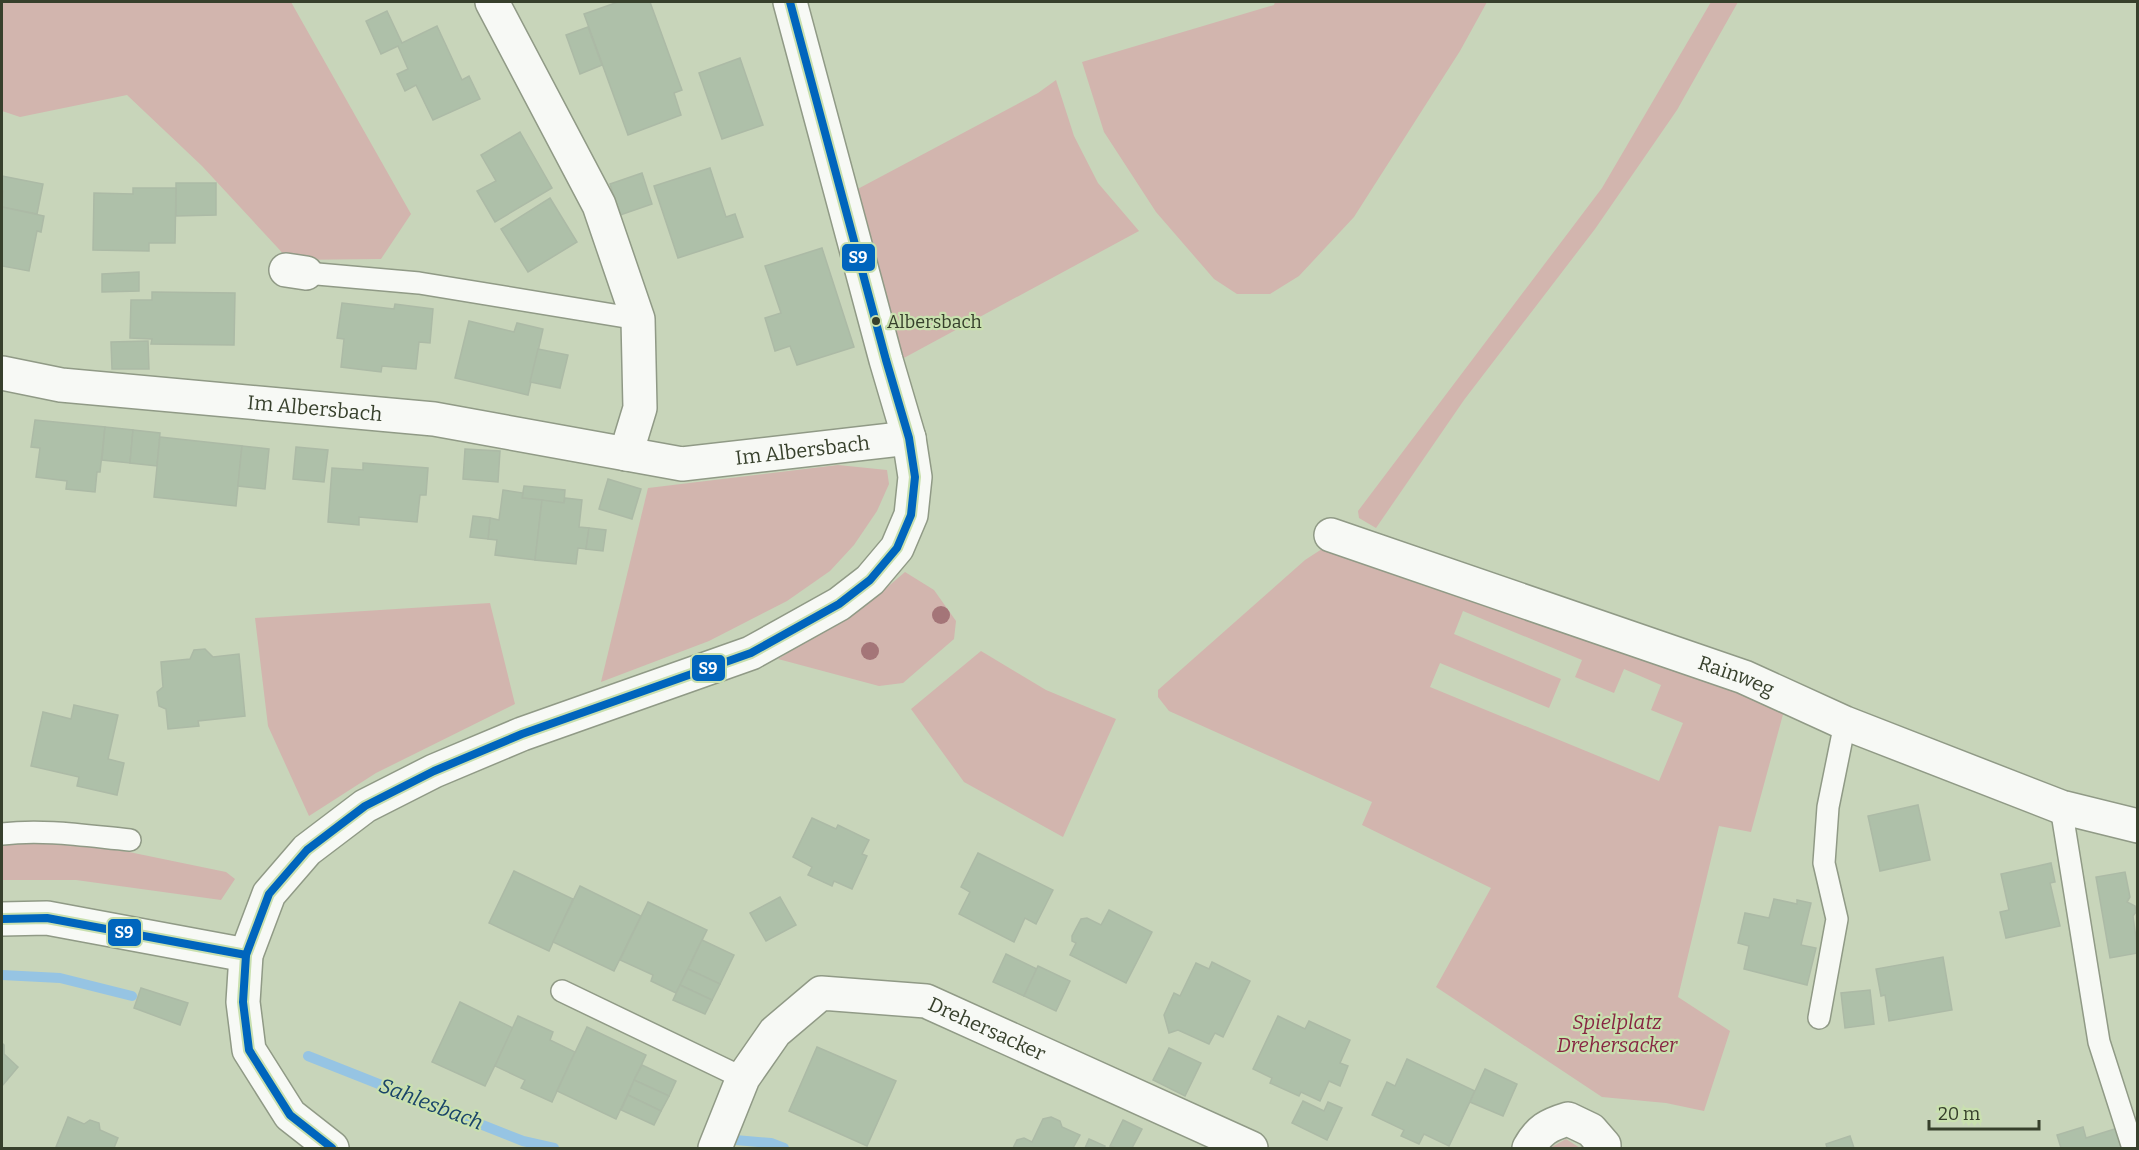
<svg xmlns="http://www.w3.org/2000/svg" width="2139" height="1150" viewBox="0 0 2139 1150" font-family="Bitter,serif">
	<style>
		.green { fill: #d2b5ae; fill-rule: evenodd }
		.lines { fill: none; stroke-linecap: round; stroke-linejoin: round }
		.stream { stroke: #96c4e3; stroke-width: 10 }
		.building { fill: #aec0a9; stroke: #acbaa6; stroke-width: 1.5 }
		.lane-casing { stroke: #909a86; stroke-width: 24 }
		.street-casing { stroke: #909a86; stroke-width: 36 }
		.secondary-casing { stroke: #909a86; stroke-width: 36 }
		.lane { stroke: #f7f9f5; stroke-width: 21 }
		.street { stroke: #f7f9f5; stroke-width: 33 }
		.secondary { stroke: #f7f9f5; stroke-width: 33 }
		.bus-1-casing { stroke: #c9e0af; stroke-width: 12 }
		.bus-1 { stroke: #0065bd; stroke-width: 8 }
		.tree { fill: #a47578 }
		.bus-dot { fill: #37402c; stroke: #c9e0af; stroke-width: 2 }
		.labels { text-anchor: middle; stroke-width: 4.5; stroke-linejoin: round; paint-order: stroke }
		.bus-label { font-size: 18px; fill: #37402c; stroke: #c9e0af; text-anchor: start }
		.street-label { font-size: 20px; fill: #37402c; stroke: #c9e0af }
		.park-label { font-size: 20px; font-style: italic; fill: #872642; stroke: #c9e0af }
		.water-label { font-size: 21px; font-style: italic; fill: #194469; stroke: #c9e0af }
		.line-badge { stroke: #c9e0af; stroke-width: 2 }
		.badge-label { font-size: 16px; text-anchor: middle; font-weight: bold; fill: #fff }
	</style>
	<rect width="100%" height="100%" fill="#c8d5ba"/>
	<g class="green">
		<path d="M2,2H291L411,214L381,259L289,260L202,166L127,95L20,117L2,111Z"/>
		<path d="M1275,2H1487L1460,51L1354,217L1299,276L1270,294H1237L1214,279L1156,212L1104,132L1082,62L1274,5Z"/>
		<path d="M1711,2H1738L1677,110L1595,229L1464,400L1376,528L1359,518L1358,511L1602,188Z"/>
		<path d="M1056,80L1074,136L1098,183L1139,231L902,359L852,192L1038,93Z"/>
		<path d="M838,465L887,470L889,484L877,511L854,545L830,571L787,601L709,641L601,682L648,488Z"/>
		<path d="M1325,547L1785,707L1751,832L1719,826L1678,997L1730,1031L1704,1111L1666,1103L1602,1097L1436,987L1491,888L1362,825L1372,802L1169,711L1158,697V690L1305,560ZM1463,611L1582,660L1575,677L1614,693L1624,669L1661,685L1651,710L1683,723L1659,781L1430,687L1440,663L1549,708L1561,679L1454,634Z"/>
		<path d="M905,572L934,590L956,621L954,639L903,683L879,686L778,659L870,602Z"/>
		<path d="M490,603L515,704L376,773L309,816L268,726L255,618Z"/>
		<path d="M981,651L1046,690L1116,719L1063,837L964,782L911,709Z"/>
		<path d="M2,841H54L129,852L226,872L235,879L221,900L76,880H2Z"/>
		<path d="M1566,1139L1580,1148H1550Z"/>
	</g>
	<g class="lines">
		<g class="stream">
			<path d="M2,975L60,978L132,996"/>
			<path d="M308,1056L523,1141L554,1148"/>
			<path d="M735,1140L771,1143L784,1148"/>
		</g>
	</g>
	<g class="building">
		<path d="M618,2H650L682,90L674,93L681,115L628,135L584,14Z"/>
		<path d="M387,11L402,43L437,26L462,80L469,76L480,99L433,120L416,85L405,91L397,74L408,69L398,46L381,54L366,21Z"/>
		<path d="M588,27L602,65L580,74L566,35Z"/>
		<path d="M740,58L763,125L722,139L699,73Z"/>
		<path d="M520,132L552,188L495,222L477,191L496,181L481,155Z"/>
		<path d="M710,168L726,217L735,214L743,237L678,258L654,186Z"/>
		<path d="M642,173L652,204L620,215L610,184Z"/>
		<path d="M2,176L43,184L37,214L2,207L3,191L2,190Z"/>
		<path d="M176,183H216V215L176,216Z"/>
		<path d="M133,188H176L175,243H149V251L93,250L94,193L133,194Z"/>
		<path d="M550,198L577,242L528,272L501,229Z"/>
		<path d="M2,207L44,216L41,232L37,231L29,271L2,266Z"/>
		<path d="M822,248L854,347L797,365L790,346L775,351L765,318L781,313L765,266Z"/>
		<path d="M139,272V291L102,292V274Z"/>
		<path d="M152,292L235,293L234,345L151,344L152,339L130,338L131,300H152Z"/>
		<path d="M342,303L394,309L395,304L433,309L430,343L419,342L416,369L382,366L381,372L341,367L344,339L337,338Z"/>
		<path d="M469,321L514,332L517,323L543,329L528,395L455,378Z"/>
		<path d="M148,341L149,369H112L111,342Z"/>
		<path d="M538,349L568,355L560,388L530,382Z"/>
		<path d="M35,420L105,427L100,472H97L95,492L66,489L67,481L36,477L40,448L31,447Z"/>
		<path d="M105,427L133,430L130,463L102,460Z"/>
		<path d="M133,430L160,433L157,466L130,463Z"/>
		<path d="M160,437L242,446L236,506L154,497Z"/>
		<path d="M242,446L269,449L265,489L238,486Z"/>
		<path d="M296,447L328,450L324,482L293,479Z"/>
		<path d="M465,449L500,451L498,482L463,479Z"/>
		<path d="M363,463L428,468L426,495H420L417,522L359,517V525L328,522L332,468L363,470Z"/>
		<path d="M608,479L641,489L632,519L599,509Z"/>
		<path d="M524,486L565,490L564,503L522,498Z"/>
		<path d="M503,490L523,493L522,498L542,500L535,560L495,555L497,540L488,539L490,518L499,520Z"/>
		<path d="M565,498L582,500L579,527L589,528L586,549L578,548L576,564L535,560L542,500L564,503Z"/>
		<path d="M473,516L490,518L488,539L470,537Z"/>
		<path d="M589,528L606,530L603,551L586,549Z"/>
		<path d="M205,649L213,657L239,654L245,716L198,721L199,726L168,729L166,709L159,706L157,692L163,687L161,662L190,659L194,650Z"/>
		<path d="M74,705L118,715L108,759L124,763L117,795L77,786L79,777L31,766L43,712L71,719Z"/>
		<path d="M1918,805L1930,860L1880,871L1868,816Z"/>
		<path d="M812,818L836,829L838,825L869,840L862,854L867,856L852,889L834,881L832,886L808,875L812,867L793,857Z"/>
		<path d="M978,853L1053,890L1036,924L1025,918L1014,942L959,914L970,892L961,887Z"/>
		<path d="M2051,863L2055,882L2050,883L2060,926L2006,938L2000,912L2009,910L2001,874Z"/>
		<path d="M514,871L573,899L549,951L489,923Z"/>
		<path d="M2125,872L2130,897L2127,902L2135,906L2136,912L2133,916L2138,953L2110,958L2096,877Z"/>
		<path d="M580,886L641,916L614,971L553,942Z"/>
		<path d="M780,897L796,925L766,941L750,913Z"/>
		<path d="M1774,899L1797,904V900L1811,903L1801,945L1816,948L1807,985L1744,969L1749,946L1738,943L1745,913L1769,918Z"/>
		<path d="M648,902L707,930L676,993L651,981L653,975L620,960Z"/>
		<path d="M1109,910L1152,932L1126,983L1070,955L1076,943L1072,941V936L1081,919L1087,918L1101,925Z"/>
		<path d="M702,940L734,955L720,984L688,969Z"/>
		<path d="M1006,954L1037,969L1024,996L993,982Z"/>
		<path d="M1943,957L1952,1010L1889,1021L1885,995L1881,996L1876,969Z"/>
		<path d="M1212,962L1250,981L1223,1037L1215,1033L1209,1044L1178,1030L1169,1033L1164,1015L1174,993L1180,996L1196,963L1209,969Z"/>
		<path d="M1038,966L1070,981L1056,1011L1024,996Z"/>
		<path d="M688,969L720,984L712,1000L680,985Z"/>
		<path d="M680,985L712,1000L705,1014L673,1000Z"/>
		<path d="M141,988L188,1003L180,1025L134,1008Z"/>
		<path d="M1870,990L1874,1024L1845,1028L1841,993Z"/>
		<path d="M460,1002L513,1028L485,1086L432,1062Z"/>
		<path d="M518,1016L553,1032L550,1040L575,1052L552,1102L521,1088L525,1080L495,1066Z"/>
		<path d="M1278,1016L1305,1029L1309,1021L1350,1040L1340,1063L1348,1066L1340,1086L1329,1081L1320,1101L1301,1092L1299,1096L1270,1083L1272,1078L1253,1069Z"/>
		<path d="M587,1027L646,1055L616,1119L557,1091Z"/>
		<path d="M2,1043L4,1045V1054L18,1067L2,1086Z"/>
		<path d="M817,1047L896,1081L867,1146L789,1111Z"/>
		<path d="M1169,1048L1201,1063L1185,1096L1153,1080Z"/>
		<path d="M1407,1059L1475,1091L1449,1146L1424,1134L1419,1144L1401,1136L1404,1130L1372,1115L1387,1082L1395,1086Z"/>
		<path d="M642,1065L676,1081L669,1096L634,1080Z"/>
		<path d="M1485,1069L1517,1084L1503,1116L1470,1102Z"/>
		<path d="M634,1080L669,1096L661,1111L628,1095Z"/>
		<path d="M628,1095L661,1111L654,1125L621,1110Z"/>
		<path d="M1303,1101L1324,1111L1328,1102L1342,1108L1327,1140L1292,1123Z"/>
		<path d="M68,1117L84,1124L90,1120L99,1123L100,1130L118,1138L114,1148H61L56,1147Z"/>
		<path d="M1051,1117L1060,1121L1062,1127L1080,1135L1073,1148H1013L1017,1140L1024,1138L1032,1142L1043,1119Z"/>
		<path d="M1123,1120L1142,1129L1132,1148H1116L1110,1146Z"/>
		<path d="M2083,1127L2086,1138L2121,1127L2127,1148H2061L2057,1135Z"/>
		<path d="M1850,1136L1854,1148H1827L1826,1144Z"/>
		<path d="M1089,1139L1105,1146L1104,1148H1085Z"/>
	</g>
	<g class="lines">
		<defs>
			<g id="lane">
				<path d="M306,273L419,283L638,319"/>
				<path d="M2061,807L2099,1042L2133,1148"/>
				<path d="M2,834C45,829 87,836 130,840"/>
				<path d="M562,991L743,1078"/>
				<path d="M1819,1018L1837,919L1824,863L1828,807L1845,723"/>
			</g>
			<g id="street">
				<path d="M492,2L599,205L638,319L640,408L626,454"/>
				<path d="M286,270L306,273"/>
				<path id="s1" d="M2,373L61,385L434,419L682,464L909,438"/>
				<path id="s2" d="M1331,535L1744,677L1845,723L2061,807L2138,826"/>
				<path d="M2,919L47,918L246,955"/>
				<path id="s3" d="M715,1148L743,1078L775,1032L821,993L926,1001L1251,1148"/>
				<path d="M1529,1148C1539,1130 1548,1125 1568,1119L1591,1130L1604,1145V1148"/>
			</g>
			<path id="secondary" d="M332,1148L290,1115L249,1050L243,1002L246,955L269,894L307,850L365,806L434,771L522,734L751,653L839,604L870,580L897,548L911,515L915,477L909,438L886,360L790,2"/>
		</defs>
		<use href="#lane" class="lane-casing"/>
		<use href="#street" class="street-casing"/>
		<use href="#secondary" class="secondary-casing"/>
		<use href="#lane" class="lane"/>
		<use href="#street" class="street"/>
		<use href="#secondary" class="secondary"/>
		<defs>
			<g id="bus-1">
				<path d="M2,919L47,918L246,955"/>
				<path d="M332,1148L290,1115L249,1050L243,1002L246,955L269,894L307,850L365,806L434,771L522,734L751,653L839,604L870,580L897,548L911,515L915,477L909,438L886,360L790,2"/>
			</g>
		</defs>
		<use href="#bus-1" class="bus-1-casing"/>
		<use href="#bus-1" class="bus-1"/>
	</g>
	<g class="tree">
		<circle cx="941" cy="615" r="9"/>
		<circle cx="870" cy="651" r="9"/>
	</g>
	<circle class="bus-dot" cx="876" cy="321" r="5"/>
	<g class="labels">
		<g class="bus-label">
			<text x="887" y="328">Albersbach</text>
		</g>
		<g class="street-label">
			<text dy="7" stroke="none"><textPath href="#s1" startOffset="315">Im Albersbach</textPath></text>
			<text dy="7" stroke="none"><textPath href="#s1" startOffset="808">Im Albersbach</textPath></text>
			<text dy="7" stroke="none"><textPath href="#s2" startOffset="429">Rainweg</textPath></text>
			<text dy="7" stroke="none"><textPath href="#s3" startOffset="364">Drehersacker</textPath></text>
		</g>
		<g class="park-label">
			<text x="1617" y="1029">Spielplatz<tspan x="1617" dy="23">Drehersacker</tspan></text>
		</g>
		<g class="water-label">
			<text transform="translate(431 1104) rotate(21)" y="7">Sahlesbach</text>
		</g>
	</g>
	<g class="line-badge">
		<rect x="841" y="243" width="35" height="29" rx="6" fill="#0065bd"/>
		<rect x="691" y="654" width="35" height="28" rx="6" fill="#0065bd"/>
		<rect x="107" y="918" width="35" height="29" rx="6" fill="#0065bd"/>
	</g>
	<g class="badge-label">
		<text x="858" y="263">S9</text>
		<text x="708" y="674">S9</text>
		<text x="124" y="938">S9</text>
	</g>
	<rect width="2139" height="1150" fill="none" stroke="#37402c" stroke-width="6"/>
	<path d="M1929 1120v9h110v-9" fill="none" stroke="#37402c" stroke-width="3"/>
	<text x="1938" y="1120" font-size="18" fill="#37402c" stroke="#c9e0af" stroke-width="4.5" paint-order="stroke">20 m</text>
</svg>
